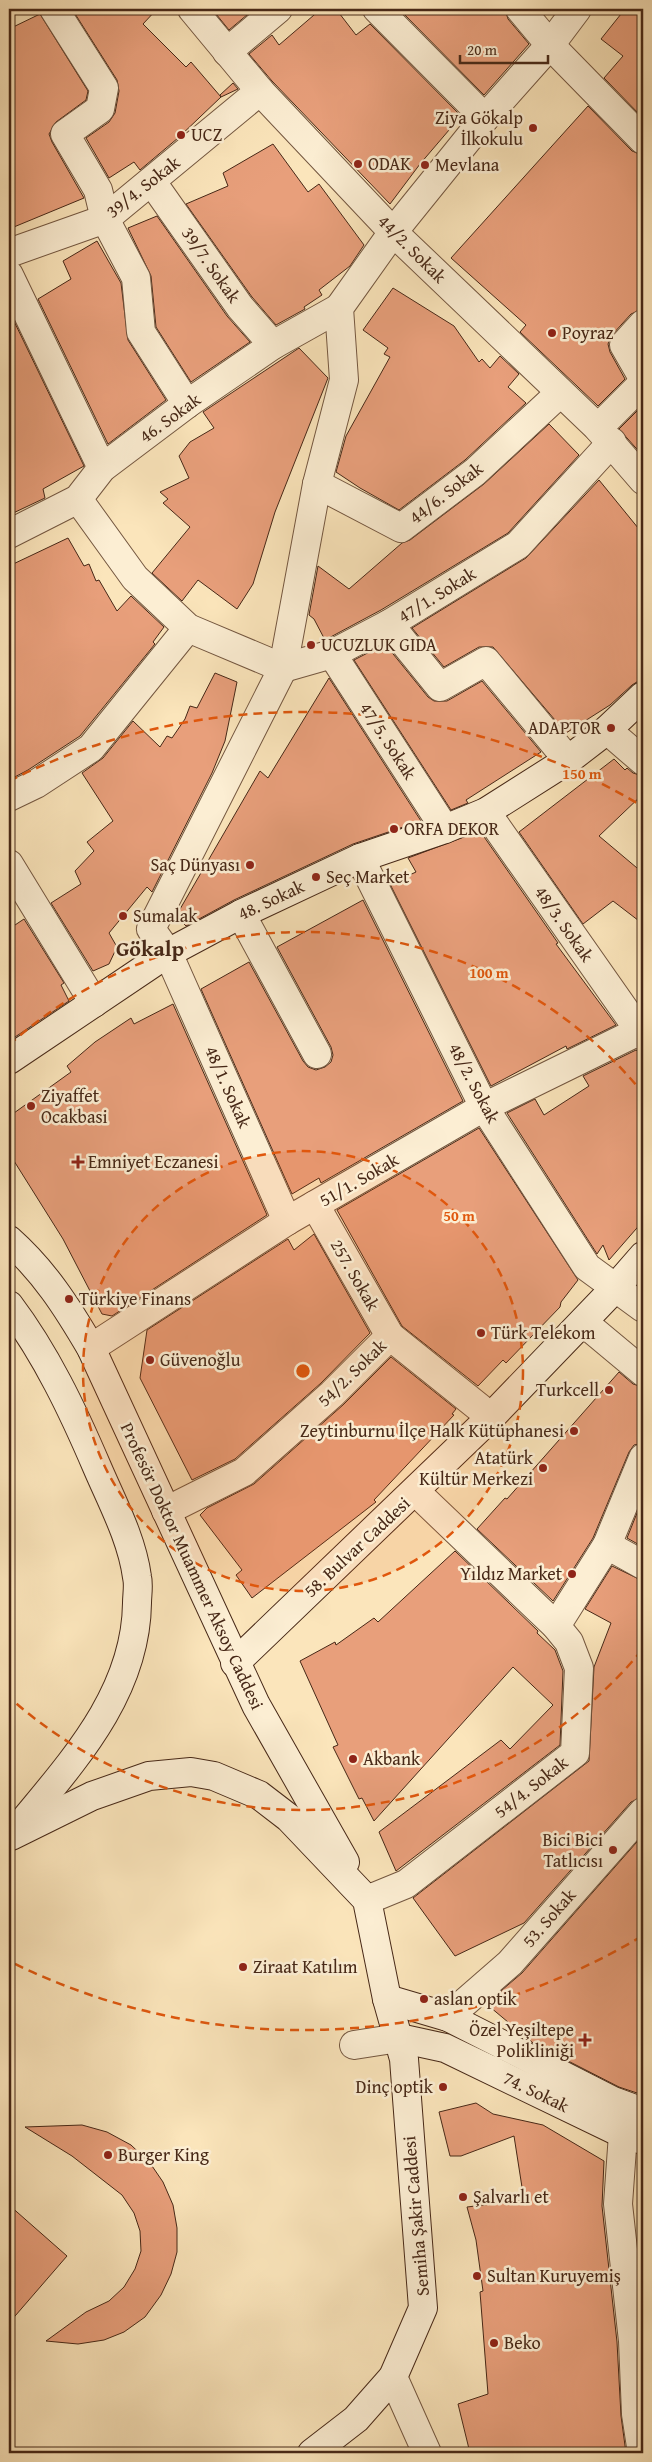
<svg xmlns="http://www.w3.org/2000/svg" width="652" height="2462" viewBox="0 0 652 2462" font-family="'Gentium Book Plus',serif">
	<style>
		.building { fill: #e89f7b; stroke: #472817 }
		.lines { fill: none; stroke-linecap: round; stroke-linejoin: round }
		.street-casing { stroke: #745740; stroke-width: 30 }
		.secondary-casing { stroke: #472817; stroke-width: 30 }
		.street { stroke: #fceed3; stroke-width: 28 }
		.secondary { stroke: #fceed3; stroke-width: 28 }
		.ring { fill: none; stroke: #e0570d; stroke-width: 2.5; stroke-dasharray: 9 6 }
		.poi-dot { fill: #8f2418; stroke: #fceed3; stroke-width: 2 }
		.labels { text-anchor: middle; stroke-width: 5; stroke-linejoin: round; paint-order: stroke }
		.poi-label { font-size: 18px; fill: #472817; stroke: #fceed3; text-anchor: start }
		.street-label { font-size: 18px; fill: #472817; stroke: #fceed3 }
		.district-label { font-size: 22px; font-weight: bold; fill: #472817; stroke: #fceed3 }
		.centre { fill: #e0570d; stroke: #fceed3; stroke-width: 2.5 }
		.ring-label { font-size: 15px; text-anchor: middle; font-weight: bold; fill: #e0570d; stroke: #fceed3; stroke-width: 5; stroke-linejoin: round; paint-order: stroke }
	</style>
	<rect width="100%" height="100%" fill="#fbe5bb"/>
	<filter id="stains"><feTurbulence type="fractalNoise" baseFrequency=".004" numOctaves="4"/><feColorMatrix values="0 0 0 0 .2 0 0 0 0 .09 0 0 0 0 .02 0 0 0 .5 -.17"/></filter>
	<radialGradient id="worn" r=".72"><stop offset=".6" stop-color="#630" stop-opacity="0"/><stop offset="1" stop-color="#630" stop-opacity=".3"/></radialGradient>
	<g class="building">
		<path d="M72,9H157L143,24L186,67L191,62L221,97L220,95L233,83L238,89L221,97L178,138L140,170L134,162L109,178L86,138L109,122L115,113L119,91L117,80Z"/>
		<path d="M212,9H254L229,30Z"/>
		<path d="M321,9H336L356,35L370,24L461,116L420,164L390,204L272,81L249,54L272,35L279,45Z"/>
		<path d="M399,9H505L508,19L529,44L484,95Z"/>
		<path d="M625,9H643V118L604,78L623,56L601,39Z"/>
		<path d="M40,14L88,91L86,100L56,122L49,134L52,142L84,198L9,229V29Z"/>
		<path d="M588,106L632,151L643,155V309L631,314L612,335L608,344L610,352L625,379L598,406L520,332L526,325L451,258Z"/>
		<path d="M273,144L308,192L319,184L364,245L350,266L319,290L322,295L304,307L305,309L276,325L252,297L186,204L228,186L223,173Z"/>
		<path d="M157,216L227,316L250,342L191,382L156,327L151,276L128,228Z"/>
		<path d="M97,241L121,283L128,340L166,400L108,444L38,299L71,279L63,261Z"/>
		<path d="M393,288L454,326L479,362L482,359L490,368L500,356L519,374L508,387L526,403L465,460L399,510L360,488L336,472L346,436L390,357L384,354L388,348L363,330Z"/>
		<path d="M11,315L84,466L43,489L45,498L9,515V316Z"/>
		<path d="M299,348L328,378L275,512L253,584L237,609L198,580L182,601L152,573L190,527L163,503L168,499L160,492L189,478L179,456L190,442L214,428L203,412Z"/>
		<path d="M643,405V456L619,429Z"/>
		<path d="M549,424L579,455L508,533L381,610L325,640L314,619L309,615L318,566L349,589L402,543L410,540L484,484Z"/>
		<path d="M599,480L643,534V678L632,685L610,705L566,733L493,647H479L444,667L412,628L526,558Z"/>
		<path d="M68,538L84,566L89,564L96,581L99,580L117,611L131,596L164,627L153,642L155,644L80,736L28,770L9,780V566Z"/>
		<path d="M385,644L428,697L434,701H447L482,681L541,752L466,800L468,803L451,810L354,660Z"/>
		<path d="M215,673L237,682L225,741L212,773L152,892L147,887L109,933L117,947L109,964L93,971L51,903L81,884L75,871L94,851L87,842L113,821L82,773L103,758L133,721L160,747L167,736L172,738L185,719L190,706L197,708Z"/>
		<path d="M329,678L421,821L353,844L234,900L186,926L176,916L260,771L268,778Z"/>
		<path d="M614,759L625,770L627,768L633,773L643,776V794L599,836L643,873V924L613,901L583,924L519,832Z"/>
		<path d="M480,831L558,943L556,944L616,1025L567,1049L566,1046L491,1086L390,884L416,872L408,858Z"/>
		<path d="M363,900L463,1101L321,1183L319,1178L292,1194L201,989L249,962L303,1061L308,1067L316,1070L325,1067L331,1062L333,1055L331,1047L277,947Z"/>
		<path d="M24,919L64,983L61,985L69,1001L9,1041V929Z"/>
		<path d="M173,1004L267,1215L112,1316L102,1314L63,1239L9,1153V1132L14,1113L71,1072L67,1066L95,1042L131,1018L134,1024Z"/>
		<path d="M636,1050L643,1056V1221L609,1260L603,1245L597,1254L507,1113L535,1099L544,1115L589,1086L583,1076Z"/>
		<path d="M479,1128L578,1280L561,1302L560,1307L506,1363L503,1360L478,1386L402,1326L337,1210Z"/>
		<path d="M314,1234L370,1333L321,1383L235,1459L192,1480L140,1378L147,1330L288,1239L294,1250Z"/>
		<path d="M391,1357L456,1409L452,1414L454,1415L374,1500L376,1502L252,1598L236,1575L242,1570L200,1515L207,1508L254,1484L343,1405Z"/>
		<path d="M619,1372L633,1384L643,1387V1443L634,1445L629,1452L593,1538L553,1601L477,1529L505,1498L507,1499Z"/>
		<path d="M643,1498V1547L627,1538Z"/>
		<path d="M455,1551L538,1631L537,1633L555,1650L563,1671L560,1745L396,1871L379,1832L501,1740L510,1749L553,1705L513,1667L374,1821L362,1798L359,1799L333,1747L338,1745L300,1661L335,1642L336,1645L374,1618L378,1622Z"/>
		<path d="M612,1566L643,1581V1797L631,1802L524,1923L455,1956L413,1898L589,1761L594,1667L611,1623L585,1609Z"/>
		<path d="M643,1835V2095L619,2087L533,2043L490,2007L502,1990L522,1973Z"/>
		<path d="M476,2103L493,2114L543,2125L604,2161L602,2206L617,2342L621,2416L626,2453H470L458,2404L488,2394L480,2292L483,2291L476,2240L467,2207L524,2200L514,2136L461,2156H450L439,2112Z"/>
		<path d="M82,2125L107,2132L131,2145L150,2163L163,2182L173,2205L177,2228V2252L171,2274L161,2295L145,2317L124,2332L104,2340L78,2344L46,2341L86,2312L109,2301L124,2287L135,2269L141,2251L140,2231L134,2213L122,2195L72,2156L25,2127Z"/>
		<path d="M9,2205L67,2256L9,2323Z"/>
	</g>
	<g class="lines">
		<defs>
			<g id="street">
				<path d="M54,9L104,88L100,109L65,134L98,190L105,219L136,278L141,332L187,404"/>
				<path d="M192,9L260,91L393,232L598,428L643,480"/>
				<path d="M377,9L485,118"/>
				<path d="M520,9L550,45L643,140"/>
				<path d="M227,52L278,9"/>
				<path d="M152,182L240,307L273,345"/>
				<path d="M9,253L105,219L260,91"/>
				<path d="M9,275L102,468"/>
				<path d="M643,324L624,345L643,378"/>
				<path d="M598,428L643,383"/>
				<path d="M317,484L401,528L475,472L560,393"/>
				<path d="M78,499L135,578L188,628L283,668L332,654L389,624L518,545L612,442"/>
				<path d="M9,534L78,499L102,468L187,404L273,345L339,308"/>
				<path d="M389,624L440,687L486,661L568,760"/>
				<path d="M332,654L445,829"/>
				<path d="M607,730L643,761"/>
				<path d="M9,797L36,784L91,748L188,628"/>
				<path d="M486,812L643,1036"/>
				<path d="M360,858L484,1107L587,1267L643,1308"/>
				<path d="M9,864L94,1003"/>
				<path d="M241,914L317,1054"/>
				<path d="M315,1205L390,1336L491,1417"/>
				<path d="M287,1221L168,953L151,929L283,668L317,484L344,380L339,308L393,232L485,118L550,45L577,9"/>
				<path d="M583,1322L643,1372"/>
				<path d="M91,1348L287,1221L484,1107L639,1031"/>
				<path d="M416,1492L556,1626"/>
				<path d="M166,1511L244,1472L332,1394L390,1336"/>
				<path d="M607,1545L643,1565"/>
				<path d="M367,1900L406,1884L575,1753L579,1668L569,1642L556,1626L607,1545L643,1458"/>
				<path d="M448,2017L510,1963L643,1812"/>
				<path d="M354,2045L399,2038"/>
				<path d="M623,2134L618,2204L633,2341L636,2414L642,2453"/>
				<path d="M393,2377L427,2453"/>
			</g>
			<g id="secondary">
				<path d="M9,1060L168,953L241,914L360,858L445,829L486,812L568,760L607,730L643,696"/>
				<path d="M9,1240C44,1271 67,1307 91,1348L256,1705L345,1862"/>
				<path d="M9,1305C46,1354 73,1411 97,1467C112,1502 132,1539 137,1577C139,1585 137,1595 137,1603C136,1694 72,1762 18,1828"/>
				<path d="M235,1663L491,1417L616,1287L643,1256"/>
				<path d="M11,1836L92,1796L149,1776L191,1772L214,1776L259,1795L289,1818L367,1900L387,1999L404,2059L423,2308L393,2377L356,2419L312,2453"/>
				<path d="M387,1999L448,2017L613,2101L643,2112"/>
				<path d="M399,2038L445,2048L623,2134L643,2140"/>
			</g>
		</defs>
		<use href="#street" class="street-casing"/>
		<use href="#secondary" class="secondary-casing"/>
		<use href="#street" class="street"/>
		<use href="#secondary" class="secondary"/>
	</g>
	<circle cx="303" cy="1371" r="220" fill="#e0570d" fill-opacity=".12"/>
	<g class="ring">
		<circle cx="303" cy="1371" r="220"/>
		<path d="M642 1650A439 439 0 0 1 9 1697M9 1045A439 439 0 0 1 642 1092"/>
		<path d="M642 1936A659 659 0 0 1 9 1961M9 781A659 659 0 0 1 642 806"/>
	</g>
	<g class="poi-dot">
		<circle cx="533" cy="128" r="5"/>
		<circle cx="181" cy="135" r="5"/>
		<circle cx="358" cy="164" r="5"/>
		<circle cx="425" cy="165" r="5"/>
		<circle cx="552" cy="333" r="5"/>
		<circle cx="311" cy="645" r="5"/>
		<circle cx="611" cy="728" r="5"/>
		<circle cx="394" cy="829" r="5"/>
		<circle cx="250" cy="865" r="5"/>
		<circle cx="316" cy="877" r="5"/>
		<circle cx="123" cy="916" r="5"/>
		<circle cx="31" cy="1106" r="5"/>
		<path d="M75.5 1154.5h5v5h5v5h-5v5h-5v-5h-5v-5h5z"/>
		<circle cx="69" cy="1299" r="5"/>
		<circle cx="481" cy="1333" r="5"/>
		<circle cx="150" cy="1360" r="5"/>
		<circle cx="609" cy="1390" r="5"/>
		<circle cx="574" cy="1431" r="5"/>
		<circle cx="543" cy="1468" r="5"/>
		<circle cx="572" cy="1574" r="5"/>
		<circle cx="353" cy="1759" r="5"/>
		<circle cx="613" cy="1850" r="5"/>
		<circle cx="243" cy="1967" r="5"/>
		<circle cx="424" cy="1999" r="5"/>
		<path d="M582.5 2032.5h5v5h5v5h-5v5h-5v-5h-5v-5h5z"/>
		<circle cx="443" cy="2087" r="5"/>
		<circle cx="108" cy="2155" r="5"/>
		<circle cx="463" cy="2197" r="5"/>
		<circle cx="477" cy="2276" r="5"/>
		<circle cx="494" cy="2343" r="5"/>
	</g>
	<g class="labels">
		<g class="poi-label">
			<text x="523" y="124" text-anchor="end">Ziya Gökalp<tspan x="523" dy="21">İlkokulu</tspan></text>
			<text x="191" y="141">UCZ</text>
			<text x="368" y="170">ODAK</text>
			<text x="435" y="171">Mevlana</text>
			<text x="562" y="339">Poyraz</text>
			<text x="321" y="651">UCUZLUK GIDA</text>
			<text x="601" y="734" text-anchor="end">ADAPTOR</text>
			<text x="404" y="835">ORFA DEKOR</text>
			<text x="240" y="871" text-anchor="end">Saç Dünyası</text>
			<text x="326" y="883">Seç Market</text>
			<text x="133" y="922">Sumalak</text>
			<text x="41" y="1102">Ziyaffet<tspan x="41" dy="21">Ocakbasi</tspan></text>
			<text x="88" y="1168">Emniyet Eczanesi</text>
			<text x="79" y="1305">Türkiye Finans</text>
			<text x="491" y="1339">Türk Telekom</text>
			<text x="160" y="1366">Güvenoğlu</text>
			<text x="599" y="1396" text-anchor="end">Turkcell</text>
			<text x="564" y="1437" text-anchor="end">Zeytinburnu İlçe Halk Kütüphanesi</text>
			<text x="533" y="1464" text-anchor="end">Atatürk<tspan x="533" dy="21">Kültür Merkezi</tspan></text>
			<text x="562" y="1580" text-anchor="end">Yıldız Market</text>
			<text x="363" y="1765">Akbank</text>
			<text x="603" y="1846" text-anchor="end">Bici Bici<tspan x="603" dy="21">Tatlıcısı</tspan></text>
			<text x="253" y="1973">Ziraat Katılım</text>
			<text x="434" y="2005">aslan optik</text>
			<text x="574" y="2036" text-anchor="end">Özel Yeşiltepe<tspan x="574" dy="21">Polikliniği</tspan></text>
			<text x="433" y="2093" text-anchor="end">Dinç optik</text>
			<text x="118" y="2161">Burger King</text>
			<text x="473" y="2203">Şalvarlı et</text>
			<text x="487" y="2282">Sultan Kuruyemiş</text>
			<text x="504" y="2349">Beko</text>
		</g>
		<g class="street-label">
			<text transform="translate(143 187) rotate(-38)" y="6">39/4. Sokak</text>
			<text transform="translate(412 249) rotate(45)" y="6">44/2. Sokak</text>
			<text transform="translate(211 265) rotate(55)" y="6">39/7. Sokak</text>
			<text transform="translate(170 418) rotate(-36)" y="6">46. Sokak</text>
			<text transform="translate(446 493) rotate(-38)" y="6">44/6. Sokak</text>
			<text transform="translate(437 595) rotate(-32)" y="6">47/1. Sokak</text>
			<text transform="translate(388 741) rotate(57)" y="6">47/5. Sokak</text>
			<text transform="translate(271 900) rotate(-25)" y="6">48. Sokak</text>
			<text transform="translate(564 924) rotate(55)" y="6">48/3. Sokak</text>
			<text transform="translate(474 1083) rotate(62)" y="6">48/2. Sokak</text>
			<text transform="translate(228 1087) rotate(66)" y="6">48/1. Sokak</text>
			<text transform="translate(359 1180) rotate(-30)" y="6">51/1. Sokak</text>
			<text transform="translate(355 1275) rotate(60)" y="6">257. Sokak</text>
			<text transform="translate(352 1373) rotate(-44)" y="6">54/2. Sokak</text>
			<text transform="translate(357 1547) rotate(-43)" y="6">58. Bulvar Caddesi</text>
			<text transform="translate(192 1566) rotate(65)" y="6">Profesör Doktor Muammer Aksoy Caddesi</text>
			<text transform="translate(531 1787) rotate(-38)" y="6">54/4. Sokak</text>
			<text transform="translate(549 1918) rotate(-49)" y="6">53. Sokak</text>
			<text transform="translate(536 2092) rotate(26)" y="6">74. Sokak</text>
			<text transform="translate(416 2216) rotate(-95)" y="6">Semiha Şakir Caddesi</text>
		</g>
		<g class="district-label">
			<text x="150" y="956">Gökalp</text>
		</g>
	</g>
	<circle cx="303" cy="1371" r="8" class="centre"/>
	<g class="ring-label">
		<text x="582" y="779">150 m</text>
		<text x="489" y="978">100 m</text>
		<text x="459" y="1221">50 m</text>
	</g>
	<rect width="652" height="2462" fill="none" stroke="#fbe5bb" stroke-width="30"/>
	<rect x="10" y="10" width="632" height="2442" fill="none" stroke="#472817" stroke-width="2.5"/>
	<rect x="15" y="15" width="622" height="2432" fill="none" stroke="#472817"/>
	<path d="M460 55v8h88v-8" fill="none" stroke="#472817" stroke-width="2.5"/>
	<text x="467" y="55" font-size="15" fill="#472817" stroke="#fceed3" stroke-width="4" paint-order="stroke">20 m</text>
	<rect width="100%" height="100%" filter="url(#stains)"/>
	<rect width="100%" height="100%" fill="url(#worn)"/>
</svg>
